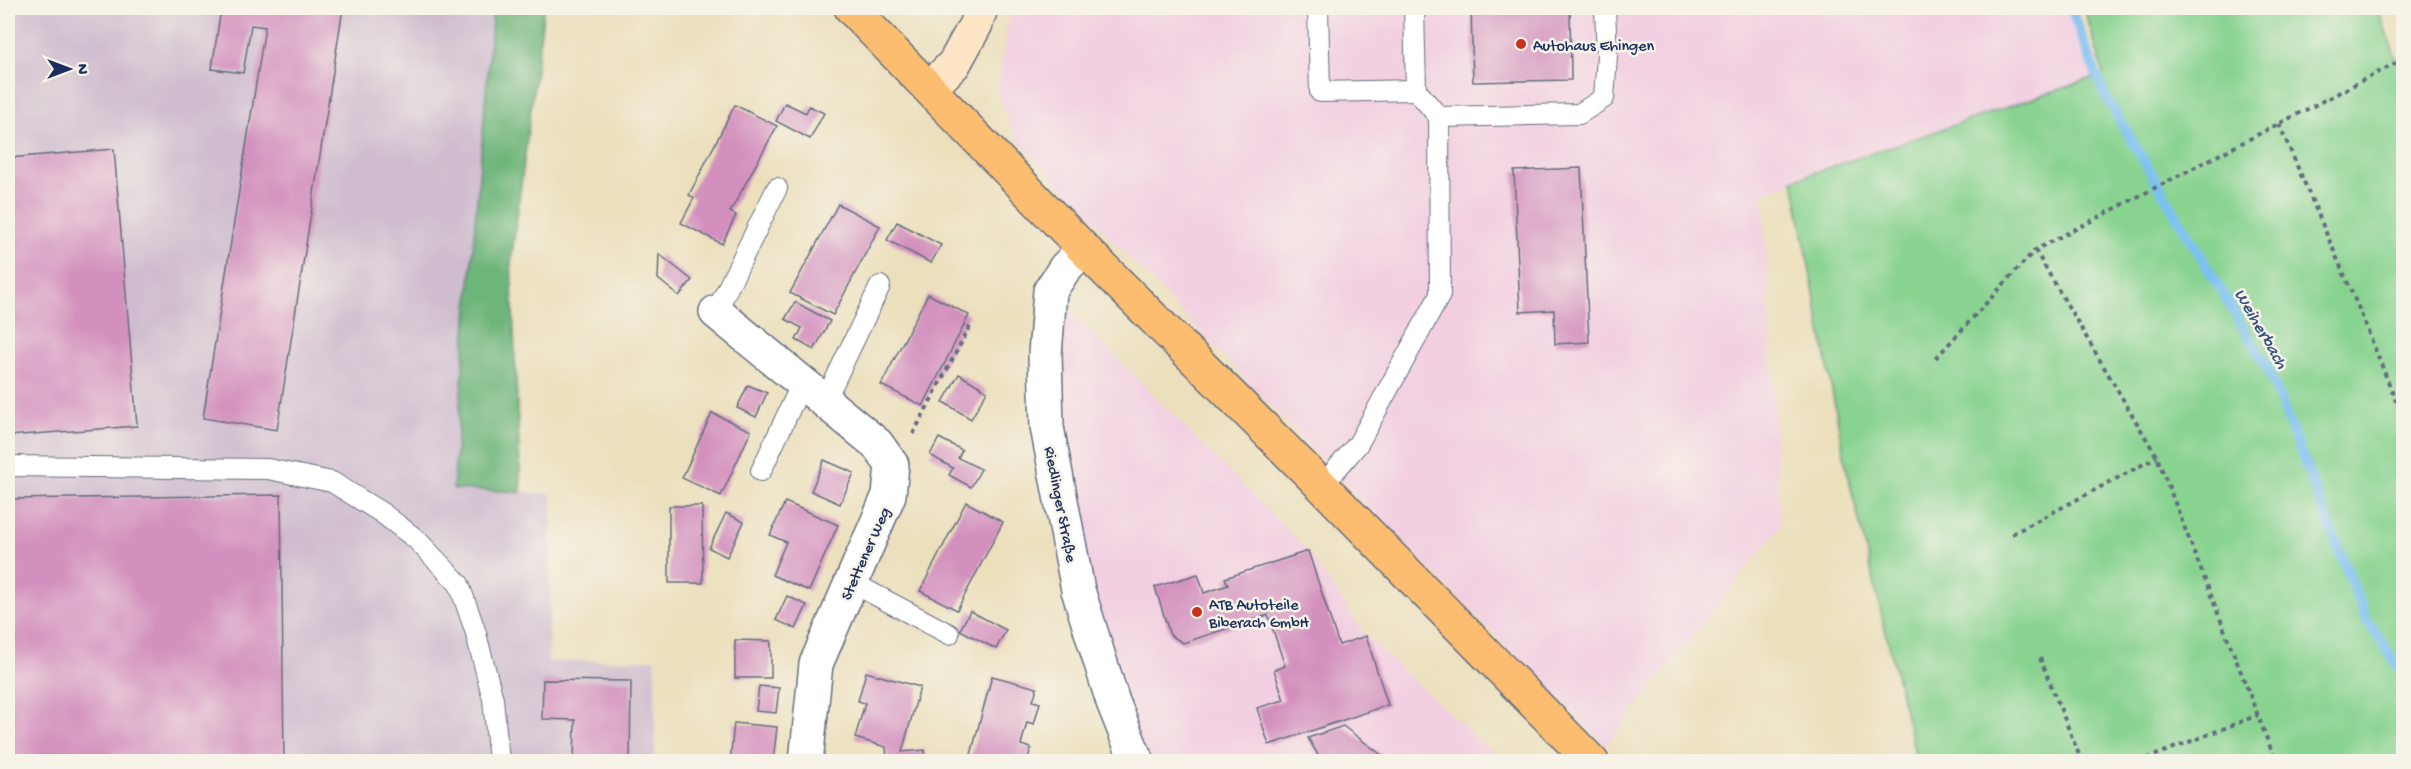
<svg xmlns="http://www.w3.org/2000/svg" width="2411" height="769" viewBox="0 0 2411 769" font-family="'Gochi Hand',sans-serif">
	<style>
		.built { fill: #f2cfe1 }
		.industrial { fill: #cfbdcf }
		.green { fill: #88d390; stroke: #528177; stroke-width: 1.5 }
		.forest { fill: #6eb57a; stroke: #44726c; stroke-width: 1.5 }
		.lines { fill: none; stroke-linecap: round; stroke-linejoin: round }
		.stream { stroke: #7bc0f2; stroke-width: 10 }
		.building { fill: #d390be }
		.lane-casing { stroke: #646d7f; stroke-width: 22 }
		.street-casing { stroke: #646d7f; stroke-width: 36 }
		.secondary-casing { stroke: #646d7f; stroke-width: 36 }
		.primary-casing { stroke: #646d7f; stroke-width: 36 }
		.path { stroke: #646d7f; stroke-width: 4; stroke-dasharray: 4.5 4.5; stroke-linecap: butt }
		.lane { stroke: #fff; stroke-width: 20 }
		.street { stroke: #fff; stroke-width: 33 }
		.secondary { stroke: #fee5c5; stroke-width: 33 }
		.primary { stroke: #fcbd6f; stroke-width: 33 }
		.poi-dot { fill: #c8321e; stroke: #f7f3e8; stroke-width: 2 }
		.labels { text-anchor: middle; stroke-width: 5; stroke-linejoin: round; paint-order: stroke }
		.poi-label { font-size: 16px; fill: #1b2f5e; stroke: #f7f3e8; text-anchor: start }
		.street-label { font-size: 16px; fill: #1b2f5e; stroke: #f7f3e8 }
		.water-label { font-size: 18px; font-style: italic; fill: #335383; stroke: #f7f3e8 }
	</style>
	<rect width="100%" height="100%" fill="#f7f3e8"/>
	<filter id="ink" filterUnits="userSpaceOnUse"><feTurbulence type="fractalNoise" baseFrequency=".0167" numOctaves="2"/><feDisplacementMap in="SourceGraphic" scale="12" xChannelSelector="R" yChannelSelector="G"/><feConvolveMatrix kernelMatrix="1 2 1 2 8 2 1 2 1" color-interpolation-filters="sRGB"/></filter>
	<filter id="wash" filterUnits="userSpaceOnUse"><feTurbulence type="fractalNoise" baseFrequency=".008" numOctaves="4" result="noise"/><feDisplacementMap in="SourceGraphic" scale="24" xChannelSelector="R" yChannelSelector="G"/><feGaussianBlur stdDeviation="1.35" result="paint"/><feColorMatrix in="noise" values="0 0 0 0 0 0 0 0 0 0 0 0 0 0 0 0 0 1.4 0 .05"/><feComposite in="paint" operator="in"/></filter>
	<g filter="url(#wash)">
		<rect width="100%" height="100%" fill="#ebdfbc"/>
		<g class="built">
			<path d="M1011,8H2065L2098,77L1763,192L1780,527L1605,746L1355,494L1016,139L997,92Z"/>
			<path d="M1050,291L1308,551L1366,636L1501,761H1137L1078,590Z"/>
		</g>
		<path class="industrial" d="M8,8H493L453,488L552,494L548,662L655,659V761H8Z"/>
		<path class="green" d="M2084,8H2377L2404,79L2403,761H1917L1847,471L1793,180L2104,74Z"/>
		<path class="forest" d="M493,8H544L511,262L521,492L453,489Z"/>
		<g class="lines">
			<path class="stream" d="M2071,8L2103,92L2269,371L2366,619L2404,676"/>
		</g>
		<g id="blocks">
			<g class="building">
				<path d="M221,8H343L277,430L203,418L265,27L251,25L243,73L212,69Z"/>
				<path d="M1471,8H1570L1571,80L1473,82Z"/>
				<path d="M785,103L806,113L809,106L824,113L810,139L776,121Z"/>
				<path d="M735,105L777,126L730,212L736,215L722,244L681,223L694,198L689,195Z"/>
				<path d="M114,149L137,426L8,436V158Z"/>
				<path d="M1581,168L1589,342L1555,344L1554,310L1520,312L1514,171Z"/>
				<path d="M838,204L880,226L833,315L790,293Z"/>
				<path d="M897,222L941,245L931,263L887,240Z"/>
				<path d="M659,254L692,280L679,296L658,279Z"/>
				<path d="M928,294L969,315L923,406L881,385Z"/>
				<path d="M795,302L830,321L814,350L796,340L802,328L785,319Z"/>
				<path d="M959,374L987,391L971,419L943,402Z"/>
				<path d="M748,385L767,393L756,417L737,408Z"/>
				<path d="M712,413L751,431L721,496L682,478Z"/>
				<path d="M939,438L962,450L958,458L981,469L971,487L949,475L953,468L930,455Z"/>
				<path d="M824,460L854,473L840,504L811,491Z"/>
				<path d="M281,495L284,762H8V499Z"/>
				<path d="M785,502L838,525L809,591L772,575L786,542L770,535Z"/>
				<path d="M966,502L1003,522L957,610L920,591Z"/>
				<path d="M669,506H702L703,583H669Z"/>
				<path d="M726,513L744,522L727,557L709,548Z"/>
				<path d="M1308,551L1339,645L1366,636L1388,705L1269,745L1257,708L1284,700L1274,670L1285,666L1268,615L1183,643L1170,635L1155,587L1198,574L1204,593L1228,585L1225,578Z"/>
				<path d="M787,596L807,605L796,629L776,620Z"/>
				<path d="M970,611L1006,630L996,649L960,630Z"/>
				<path d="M735,640L771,641V678H735Z"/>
				<path d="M866,672L920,687L902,752L925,750L926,762H887L886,747L855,738L865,703L858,701Z"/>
				<path d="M992,676L1037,688L1033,701L1040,703L1034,724L1027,722L1021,745L1031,748L1027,762H969Z"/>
				<path d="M543,680L631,681L630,762H574L575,720L542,719Z"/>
				<path d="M759,686L779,688L776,713L756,711Z"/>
				<path d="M734,723L777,727L773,762H730Z"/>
				<path d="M1343,726L1391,762H1322L1308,738Z"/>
			</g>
		</g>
	</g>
	<g filter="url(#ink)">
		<use href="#blocks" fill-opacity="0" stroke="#646d7f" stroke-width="1.5"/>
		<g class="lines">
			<defs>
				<g id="lane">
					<path d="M1318,8L1320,92L1416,90"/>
					<path d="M1439,117L1579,114L1604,98L1607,56L1605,8"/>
					<path d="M716,312L777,188"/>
					<path d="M825,401L880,286"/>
					<path d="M8,466L268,469L332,482L382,513L416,539L459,584L475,630L493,699L499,762"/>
					<path d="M761,471L802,383"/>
					<path d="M1322,486L1358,444L1440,295L1439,117L1416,90L1414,8"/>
					<path d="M851,582L949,634"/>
				</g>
				<g id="street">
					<path d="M1084,249L1065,268L1050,291L1045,354L1047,427L1078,590L1113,702L1137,762"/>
					<path d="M716,312L877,444L892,465L889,495L816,664L806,762"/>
				</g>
				<path id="secondary" d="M930,88L954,64L976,24L981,8"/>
				<path id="primary" d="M851,8L1084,249L1322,486L1592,762"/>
			</defs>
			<use href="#lane" class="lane-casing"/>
			<use href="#street" class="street-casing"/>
			<use href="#secondary" class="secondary-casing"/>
			<use href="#primary" class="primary-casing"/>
			<g class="path">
				<path d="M2279,124L2359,309L2404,421"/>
				<path d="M2035,250L2157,457L2276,762"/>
				<path d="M1936,358L2035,250L2404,59"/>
				<path d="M913,434L971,324"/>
				<path d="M2012,534L2157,457"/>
				<path d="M2040,658L2082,762"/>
				<path d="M2138,762L2258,715"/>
			</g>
			<use href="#lane" class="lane"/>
			<use href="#street" class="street"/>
			<use href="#secondary" class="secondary"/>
			<use href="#primary" class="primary"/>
		</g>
	</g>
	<g class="poi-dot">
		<circle cx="1521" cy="44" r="6"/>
		<circle cx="1197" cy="612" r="6"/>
	</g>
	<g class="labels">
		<g class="poi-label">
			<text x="1533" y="50">Autohaus Ehingen</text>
			<text x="1209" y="609">ATB Autoteile<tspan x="1209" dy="18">Biberach GmbH</tspan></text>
		</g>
		<g class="street-label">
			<text transform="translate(1062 504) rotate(79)" y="6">Riedlinger Straße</text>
			<text transform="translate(864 553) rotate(-66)" y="6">Stettener Weg</text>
		</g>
		<g class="water-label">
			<text transform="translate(2262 328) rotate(60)" y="6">Weiherbach</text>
		</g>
	</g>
	<rect width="2411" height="769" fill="none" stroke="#f7f3e8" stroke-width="30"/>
	<g transform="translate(69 69) rotate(90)" stroke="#f7f3e8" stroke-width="4.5" paint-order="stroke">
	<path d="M0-4.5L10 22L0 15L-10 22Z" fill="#1b2f5e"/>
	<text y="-9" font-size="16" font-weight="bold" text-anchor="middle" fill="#1b2f5e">N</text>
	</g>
</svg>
